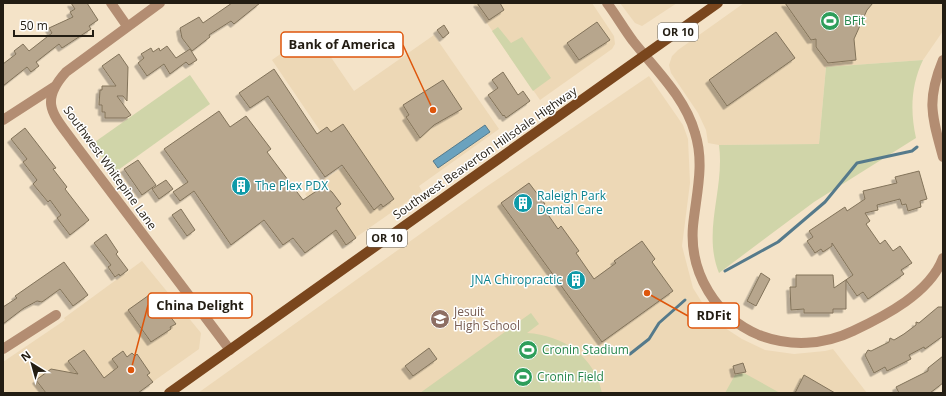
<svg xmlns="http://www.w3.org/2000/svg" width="946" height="396" viewBox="0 0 946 396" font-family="'Open Sans',sans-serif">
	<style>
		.built { fill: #edd8b6 }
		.green { fill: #d0d5a9 }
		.water { fill: #6aa2be; stroke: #557a8b }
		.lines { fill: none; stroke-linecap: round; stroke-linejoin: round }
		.stream { stroke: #557a8b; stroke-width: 3 }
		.building { fill: #b7a68d; stroke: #82735a; filter: url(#shadow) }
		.minor { stroke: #b38d72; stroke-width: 10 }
		.primary { stroke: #7a461d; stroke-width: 10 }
		.labels { text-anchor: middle; stroke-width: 3; stroke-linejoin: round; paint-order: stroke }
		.shield { fill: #fff; stroke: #65615a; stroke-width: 1 }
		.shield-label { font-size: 11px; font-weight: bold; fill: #231d13 }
		.leisure-label { font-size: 12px; fill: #27864d; stroke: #fff; text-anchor: start }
		.street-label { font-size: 12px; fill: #231d13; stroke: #fff }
		.culture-label { font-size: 12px; fill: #0d838f; stroke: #fff; text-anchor: start }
		.education-label { font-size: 12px; fill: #785e54; stroke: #fff; text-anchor: start }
		.leader { fill: none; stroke: #de560c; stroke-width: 1.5 }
		.callout-dot { fill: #de560c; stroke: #fff; stroke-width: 1.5 }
		.callout { fill: #fff; stroke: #de560c; stroke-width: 1.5 }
		.callout-label { font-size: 13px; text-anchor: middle; font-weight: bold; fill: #231d13 }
	</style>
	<defs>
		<filter id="shadow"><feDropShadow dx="-3.5" dy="3.5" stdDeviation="0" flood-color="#0004"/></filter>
	</defs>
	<rect width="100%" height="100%" fill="#f4e3c8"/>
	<g class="built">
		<path d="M473,3H592L614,36L615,44L612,49L540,100Z"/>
		<path d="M620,3H677L642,26L635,23Z"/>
		<path d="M744,3H943V31L923,60L826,67L819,144L719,145L708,143L706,130L698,113L671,73L669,65L672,56L678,50Z"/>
		<path d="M313,31L354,91L434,35L499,129L419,186L422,191L342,247L305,194L344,166L272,60Z"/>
		<path d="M649,76L683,125L688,139L690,183L682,246L693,288L703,304L725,328L742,339L765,350L794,354L825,351L833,349L867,393H198L486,187Z"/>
		<path d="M142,261L201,333L199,349L137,393H3V362L65,320L64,318Z"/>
	</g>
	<g class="green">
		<path d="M498,27L511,43L522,37L551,78L533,91L492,31Z"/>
		<path d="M923,60C911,85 910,111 916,138L814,202L719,273C702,231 725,189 719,145L819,144L826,67Z"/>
		<path d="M190,75L210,104L114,173L92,144Z"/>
		<path d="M531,313L539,324L527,333C563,335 595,357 602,393H420Z"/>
		<path d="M744,373L780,393H725L735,375Z"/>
	</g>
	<path class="water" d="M485,125L490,132L438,168L433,161Z"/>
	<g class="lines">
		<g class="stream">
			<path d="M725,271L778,242L825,202L857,163L912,151L917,147"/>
			<path d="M630,354L649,339L659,323L685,300"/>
		</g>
	</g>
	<g class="building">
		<path d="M71,3H87L98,20L89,26L91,29L62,48L59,44L36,62L39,66L31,72L27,67L3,86V64L16,54L14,51L23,44L29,51L52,33L49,28L73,17L70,12L75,9Z"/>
		<path d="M232,3H260L234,24L231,21L209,35L210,37L192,51L182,38L180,28L199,17L203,23Z"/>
		<path d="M477,3H500L504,10L489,20Z"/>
		<path d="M785,3H873L867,10L854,39L856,60L828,63L816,47V39L811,40Z"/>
		<path d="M597,22L610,40L579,60L567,43Z"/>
		<path d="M444,25L449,33L443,38L437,30Z"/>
		<path d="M776,32L795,58L727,106L709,80Z"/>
		<path d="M167,46L176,58L190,49L197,60L189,65L186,62L170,74L164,64L147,76L138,63L144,58L141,54L151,48L153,52L159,48L160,51Z"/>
		<path d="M119,54L128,67L127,101L123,96H117L131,115L126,118H105V112H102V105H99L100,90H102V86H116L102,66Z"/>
		<path d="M274,69L317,134L327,127L331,132L343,124L394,199L383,207L381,204L374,210L342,165L325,177L268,96L250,108L239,93Z"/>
		<path d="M503,72L518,95L523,91L530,101L506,118L504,115L503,116L488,95L498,88L492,80Z"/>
		<path d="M443,80L462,109L434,125L420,138L406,117L409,115L403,105Z"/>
		<path d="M219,111L230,127L246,116L271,149L267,152L303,200L324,186L332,192L341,204L336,208L356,238L346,245L336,230L305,253L293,238L283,245L264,220L231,245L194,191L180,201L173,192L188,182L164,149Z"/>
		<path d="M25,128L56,168L53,169L67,187L65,189L89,220L70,235L57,218L61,215L50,200L48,202L33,184L37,180L23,162L27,159L11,139Z"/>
		<path d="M138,160L156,185L142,195L124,169Z"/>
		<path d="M919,171L927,199L920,201L921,207L908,211L906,204L902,205L900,199L877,205L878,210L865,213L870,221L866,224L880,244L885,240L893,251L900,246L912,263L901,270L904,274L868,299L863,292L857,296L846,280V309H833V313H804V309L791,310L790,287H796V275H833L834,288L853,275L832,243V246L823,252L821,249L815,253L807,241L813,237L809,231L845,207L847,211L865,199L863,191L897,183L895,177Z"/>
		<path d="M166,180L173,189L159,199L152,189Z"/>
		<path d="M529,183L545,204L542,206L558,229L561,226L579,251L576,253L594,279L616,263L614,261L642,241L655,259L652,262L673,291L602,342L501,203Z"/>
		<path d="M181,209L195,230L187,236L172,215Z"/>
		<path d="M106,234L118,252L116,254L128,270L120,276L119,274L115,277L108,267L111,265L94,243Z"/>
		<path d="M64,262L88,295L73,306L60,289L42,302L37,301L24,308L3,324V307L17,298L15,296Z"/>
		<path d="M761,273L770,279L756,306L747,301Z"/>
		<path d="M152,293L176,324L170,327L171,329L151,342L128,310Z"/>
		<path d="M938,307H943V336L925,349L924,347L909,355L911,359L887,371L885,367L874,373L865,355L868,350L871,351L889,342L890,338L894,340L904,334L916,325V322L919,323Z"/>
		<path d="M429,348L437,359L413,376L405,366Z"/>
		<path d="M84,350L104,378L118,367L112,359L123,351L127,357L132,353L135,356L137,354L150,373L147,375L153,382L138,393H46L36,380L51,369L78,374L68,361Z"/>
		<path d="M943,356V383L930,393H899L896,387L928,371V368Z"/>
		<path d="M743,363L746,372L735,374L733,366Z"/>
		<path d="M804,375L835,393H795Z"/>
	</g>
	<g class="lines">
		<g class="minor">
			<path d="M111,3L127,26"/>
			<path d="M160,3L66,72C38,103 54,115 74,143L230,350"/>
			<path d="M607,3C616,15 624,29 633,41C655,69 685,97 695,133C705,164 696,195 693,226C689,273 716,317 759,335C790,347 824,345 853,331C885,316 930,293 943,258"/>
			<path d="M943,60C926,101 932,116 943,157"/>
			<path d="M3,120L54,87"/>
			<path d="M3,349L56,315"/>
		</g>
		<path class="primary" d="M169,393L718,3"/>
	</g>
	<defs>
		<symbol id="stadium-disc" viewBox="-11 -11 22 22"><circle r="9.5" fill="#2e9e5b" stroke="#fff"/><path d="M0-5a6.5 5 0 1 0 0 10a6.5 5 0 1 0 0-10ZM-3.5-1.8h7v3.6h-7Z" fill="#fff"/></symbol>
		<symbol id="building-disc" viewBox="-11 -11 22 22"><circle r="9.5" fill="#0f9aa8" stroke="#fff"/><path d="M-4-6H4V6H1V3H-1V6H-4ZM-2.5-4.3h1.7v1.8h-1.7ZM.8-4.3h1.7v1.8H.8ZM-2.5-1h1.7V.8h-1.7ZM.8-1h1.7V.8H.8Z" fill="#fff"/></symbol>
		<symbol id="school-disc" viewBox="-11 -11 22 22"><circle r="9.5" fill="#8d6e63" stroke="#fff"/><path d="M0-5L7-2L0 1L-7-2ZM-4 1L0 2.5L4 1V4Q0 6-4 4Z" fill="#fff"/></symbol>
	</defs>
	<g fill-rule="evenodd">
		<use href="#stadium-disc" x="819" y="10" width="22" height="22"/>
		<use href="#building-disc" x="230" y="175" width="22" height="22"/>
		<use href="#building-disc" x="512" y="192" width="22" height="22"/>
		<use href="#building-disc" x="565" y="269" width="22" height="22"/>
		<use href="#school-disc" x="429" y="308" width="22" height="22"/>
		<use href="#stadium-disc" x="517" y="339" width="22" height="22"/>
		<use href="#stadium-disc" x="512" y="366" width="22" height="22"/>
	</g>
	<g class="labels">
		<g class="shield">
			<rect x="658" y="23" width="40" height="18" rx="3"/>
			<rect x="367" y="229" width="40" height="18" rx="3"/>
		</g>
		<g class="shield-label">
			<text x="678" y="36">OR 10</text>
			<text x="387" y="242">OR 10</text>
		</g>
		<g class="leisure-label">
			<text x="844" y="25">BFit</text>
			<text x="542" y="354">Cronin Stadium</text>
			<text x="537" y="381">Cronin Field</text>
		</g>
		<g class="street-label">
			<text transform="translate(485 153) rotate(-35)" y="4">Southwest Beaverton Hillsdale Highway</text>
			<text transform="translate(110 168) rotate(54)" y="4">Southwest Whitepine Lane</text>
		</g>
		<g class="culture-label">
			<text x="255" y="190">The Plex PDX</text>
			<text x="537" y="200">Raleigh Park<tspan x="537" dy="14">Dental Care</tspan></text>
			<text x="562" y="284" text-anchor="end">JNA Chiropractic</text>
		</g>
		<g class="education-label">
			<text x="454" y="316">Jesuit<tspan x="454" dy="14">High School</tspan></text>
		</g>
	</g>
	<path class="leader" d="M433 110L403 45M131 370L148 305M647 293L688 316"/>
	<g class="callout-dot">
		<circle cx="433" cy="110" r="4"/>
		<circle cx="131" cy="370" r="4"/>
		<circle cx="647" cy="293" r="4"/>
	</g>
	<g class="callout">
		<rect x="281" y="32" width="122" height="25" rx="4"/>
		<rect x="148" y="293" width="104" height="25" rx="4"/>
		<rect x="688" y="303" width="51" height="25" rx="4"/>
	</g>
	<g class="callout-label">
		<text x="342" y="49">Bank of America</text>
		<text x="200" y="310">China Delight</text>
		<text x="714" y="320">RDFit</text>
	</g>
	<rect width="946" height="396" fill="none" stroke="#231d13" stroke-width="8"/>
	<g transform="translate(32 364) rotate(323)" stroke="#ffffff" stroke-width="3" paint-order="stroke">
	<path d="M0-3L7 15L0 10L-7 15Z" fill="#231d13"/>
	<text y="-6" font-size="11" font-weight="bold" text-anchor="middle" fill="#231d13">N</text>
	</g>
	<path d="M14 30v6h79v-6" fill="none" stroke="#231d13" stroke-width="2"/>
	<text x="20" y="30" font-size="12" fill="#231d13" stroke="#ffffff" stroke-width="3" paint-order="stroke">50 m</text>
</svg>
